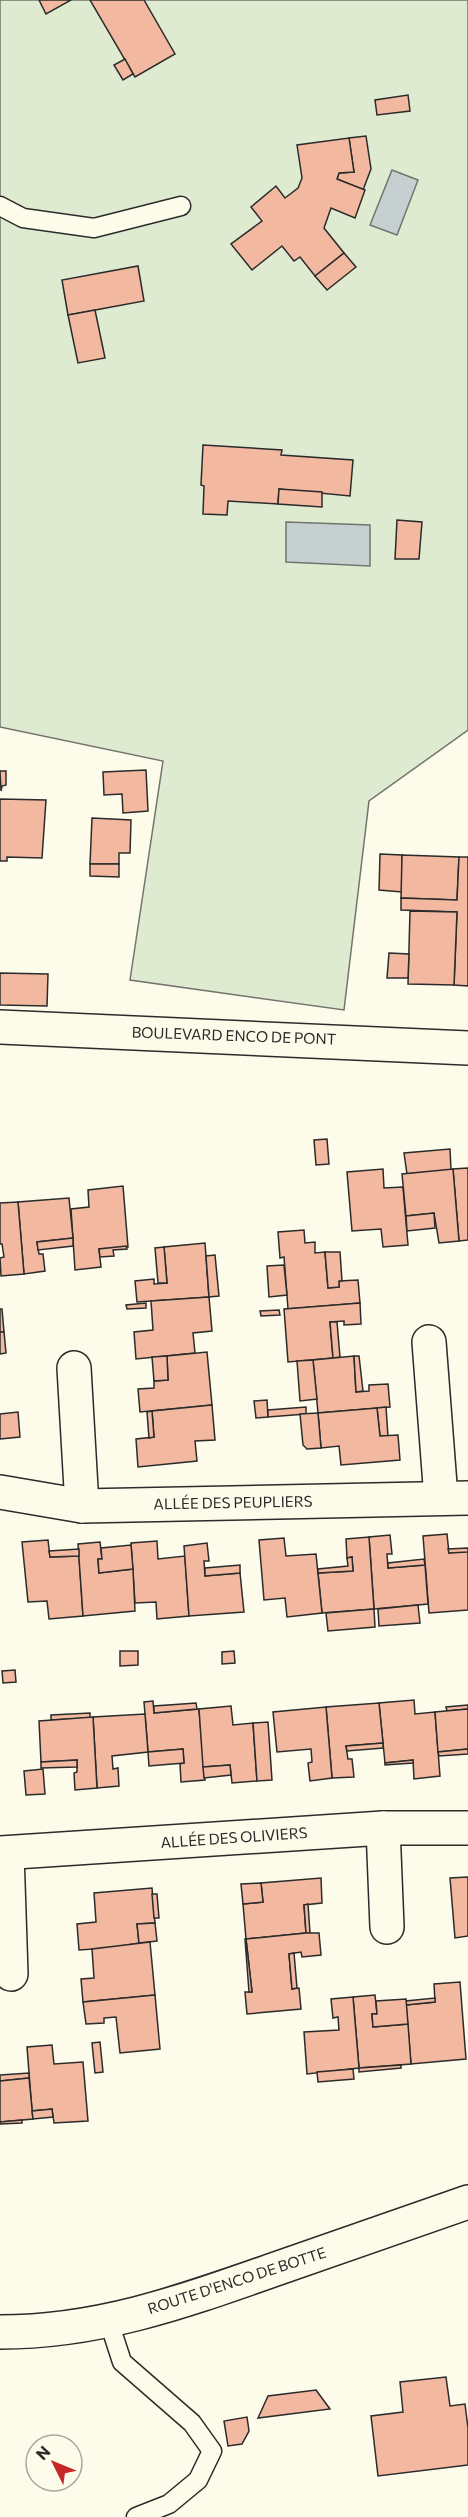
<svg xmlns="http://www.w3.org/2000/svg" width="468" height="2517" viewBox="0 0 468 2517" font-family="Commissioner,sans-serif">
	<style>
		.green { fill: #deebd1; stroke: #74746e; stroke-width: 1.5 }
		.water { fill: #c7d0d0; stroke: #74746e; stroke-width: 1.5 }
		.building { fill: #f2b8a0; stroke: #2b2b2b; stroke-width: 1.5 }
		.lines { fill: none; stroke-linecap: round; stroke-linejoin: round }
		.service-casing { stroke: #2b2b2b; stroke-width: 21 }
		.minor-casing { stroke: #2b2b2b; stroke-width: 36 }
		.service { stroke: #fdfbea; stroke-width: 18 }
		.minor { stroke: #fdfbea; stroke-width: 33 }
		.labels { text-anchor: middle; stroke-width: 4.5; stroke-linejoin: round; paint-order: stroke }
		.street-label { font-size: 15px; fill: #2b2b2b; stroke: #fdfbea }
	</style>
	<rect width="100%" height="100%" fill="#fdfbea"/>
	<path class="green" d="M0,0H468V730L369,801L344,1010L130,980L163,761L0,727Z"/>
	<g class="water">
		<path d="M392,170L418,180L397,235L370,225Z"/>
		<path d="M286,522L370,525V566L286,562Z"/>
	</g>
	<g class="building">
		<path d="M39,0H71L46,14Z"/>
		<path d="M90,0H144L175,54L135,77Z"/>
		<path d="M125,59L133,74L123,80L114,65Z"/>
		<path d="M408,95L410,111L377,115L375,100Z"/>
		<path d="M366,136L371,169L363,190L337,179L339,173L354,172L349,138Z"/>
		<path d="M349,138L354,172L339,173L337,179L365,190L355,218L331,208L324,228L344,253L315,276L300,257L294,261L282,246L252,270L231,244L262,221L251,207L276,186L285,198L298,188L302,178L297,145Z"/>
		<path d="M344,253L356,267L327,290L315,276Z"/>
		<path d="M138,266L144,301L68,315L62,280Z"/>
		<path d="M95,310L105,358L78,363L68,315Z"/>
		<path d="M203,445L282,450L281,455L353,460L350,496L279,489L278,504L228,501L227,515L203,514L204,486L201,485Z"/>
		<path d="M279,489L322,492V507L278,504Z"/>
		<path d="M397,520L422,522L419,559H395Z"/>
		<path d="M146,770L148,811L123,813L122,794L104,795L103,772Z"/>
		<path d="M0,771H6V785L2,786L1,791Z"/>
		<path d="M0,799L46,800L42,858L7,857V861H0Z"/>
		<path d="M92,818L131,820L130,853H119V864H90Z"/>
		<path d="M380,854L402,855V892L379,890Z"/>
		<path d="M402,855L459,857L457,900L401,898Z"/>
		<path d="M459,857H468V986L454,985L457,912L401,910V898L457,900Z"/>
		<path d="M90,864H119V877L90,876Z"/>
		<path d="M410,911L457,912L454,985L408,984Z"/>
		<path d="M389,953L409,954L408,978H387Z"/>
		<path d="M0,973L48,974L47,1006L0,1005Z"/>
		<path d="M327,1139L329,1164L316,1165L314,1140Z"/>
		<path d="M450,1149L451,1170L407,1174L404,1153Z"/>
		<path d="M468,1168V1240L459,1241L453,1169Z"/>
		<path d="M383,1169L384,1188L403,1187L408,1245L383,1247L381,1229L352,1231L347,1172Z"/>
		<path d="M453,1169L459,1241L439,1243L434,1213L406,1216L402,1174Z"/>
		<path d="M123,1186L128,1247L99,1249L101,1267L75,1270L71,1209L89,1207L88,1190Z"/>
		<path d="M69,1198L73,1238L37,1242L39,1254H43L45,1271L24,1274L18,1202Z"/>
		<path d="M18,1202L24,1274L1,1276L0,1258L4,1257L2,1244H0V1203Z"/>
		<path d="M434,1213L435,1228L407,1231L406,1216Z"/>
		<path d="M304,1230L305,1243L315,1242V1253L325,1252L328,1288L339,1287V1281L358,1280L360,1303L288,1309L284,1257L280,1258L278,1232Z"/>
		<path d="M73,1238V1246L38,1250L37,1242Z"/>
		<path d="M205,1243L209,1297L137,1302L135,1281L154,1279V1284L167,1283L164,1247Z"/>
		<path d="M126,1246L127,1249L113,1250L114,1256L100,1257L99,1249Z"/>
		<path d="M164,1247L167,1283H158L155,1248Z"/>
		<path d="M325,1252H340L342,1281H339V1287L328,1288Z"/>
		<path d="M215,1255L219,1296L209,1297L206,1256Z"/>
		<path d="M284,1265L287,1295L269,1297L267,1266Z"/>
		<path d="M209,1297L212,1331L193,1333L195,1353L136,1359L134,1332L153,1330L151,1301Z"/>
		<path d="M146,1303V1308L127,1309L126,1305Z"/>
		<path d="M360,1303L361,1324L344,1325V1321L330,1322L333,1358L288,1362L284,1309Z"/>
		<path d="M0,1309H2L4,1332H0Z"/>
		<path d="M279,1310L280,1315L261,1316L260,1311Z"/>
		<path d="M330,1322H337L340,1357L333,1358Z"/>
		<path d="M0,1332H4L6,1353L0,1354Z"/>
		<path d="M207,1352L212,1405L140,1412L138,1389L154,1388V1381L168,1380L167,1356Z"/>
		<path d="M167,1356L168,1380L154,1381L152,1357Z"/>
		<path d="M354,1356L356,1392L369,1391V1385L388,1384L390,1407L318,1413L313,1360Z"/>
		<path d="M354,1356H359L363,1391L356,1392Z"/>
		<path d="M313,1360L317,1399L300,1401L297,1361Z"/>
		<path d="M267,1400L268,1417L256,1418L254,1401Z"/>
		<path d="M212,1405L215,1440L195,1441L197,1461L138,1467L136,1439L154,1437L152,1411Z"/>
		<path d="M306,1407V1414L268,1417V1410Z"/>
		<path d="M386,1407L388,1436H380L377,1408Z"/>
		<path d="M377,1408L380,1436L398,1435L400,1460L341,1465L339,1446L321,1448L318,1413Z"/>
		<path d="M152,1411L154,1437L149,1438L147,1412Z"/>
		<path d="M18,1412L20,1437L0,1439V1414Z"/>
		<path d="M318,1413L321,1448L307,1449L303,1445L300,1414Z"/>
		<path d="M447,1534L449,1553L468,1551V1610L429,1613L423,1536Z"/>
		<path d="M390,1535L392,1554H387L388,1568L425,1565L428,1604L374,1609L369,1537Z"/>
		<path d="M369,1537L374,1609L322,1613L318,1573L353,1571L352,1557L347,1558L346,1539Z"/>
		<path d="M284,1538L286,1556L316,1554L322,1613L287,1617L285,1598L264,1600L259,1540Z"/>
		<path d="M48,1540L50,1557L79,1556L83,1616L49,1619L47,1601L28,1602L22,1542Z"/>
		<path d="M157,1541L158,1559L185,1556L189,1616L157,1619L156,1602L135,1603L131,1543Z"/>
		<path d="M100,1542L102,1559H98L99,1573L133,1569L135,1611L83,1616L78,1544Z"/>
		<path d="M207,1543L209,1561H204L205,1576L240,1573L244,1612L189,1616L184,1546Z"/>
		<path d="M131,1545L133,1569L99,1573L98,1559H102L101,1548Z"/>
		<path d="M468,1548V1552L449,1553L448,1549Z"/>
		<path d="M79,1549V1556L50,1557L49,1551Z"/>
		<path d="M352,1557L353,1571L318,1573V1569L348,1566L347,1558Z"/>
		<path d="M424,1559L425,1565L388,1568V1563Z"/>
		<path d="M240,1565V1573L205,1576V1568Z"/>
		<path d="M418,1605L420,1623L379,1626L378,1609Z"/>
		<path d="M374,1609L375,1627L328,1631L326,1613Z"/>
		<path d="M120,1651H138V1665L120,1666Z"/>
		<path d="M234,1651L235,1663L222,1664V1652Z"/>
		<path d="M15,1670L16,1682L3,1683L2,1671Z"/>
		<path d="M414,1700L415,1714L435,1712L440,1776L414,1779L413,1760L385,1763L379,1703Z"/>
		<path d="M153,1701L154,1713L199,1709L205,1780L181,1782L180,1764L184,1763L183,1749L148,1752L144,1702Z"/>
		<path d="M196,1703L197,1709L154,1713V1706Z"/>
		<path d="M379,1703L383,1743L346,1746L348,1759H352L354,1777L332,1778L326,1707Z"/>
		<path d="M468,1705V1709L447,1711L446,1707Z"/>
		<path d="M231,1706L233,1725L253,1723L257,1781L232,1783L230,1765L203,1767L199,1709Z"/>
		<path d="M326,1707L332,1778L310,1781L308,1763L312,1762L311,1749L277,1752L273,1712Z"/>
		<path d="M468,1709V1749L438,1752L435,1712Z"/>
		<path d="M90,1713V1718L51,1720V1715Z"/>
		<path d="M145,1714L148,1752L112,1756L113,1769L118,1768L119,1786L97,1788L93,1717Z"/>
		<path d="M93,1717L97,1788L75,1790L74,1773L77,1772V1760L41,1762L39,1721Z"/>
		<path d="M268,1722L272,1780L257,1781L253,1723Z"/>
		<path d="M383,1743V1748L347,1751L346,1746Z"/>
		<path d="M183,1749L184,1763L149,1766L148,1752Z"/>
		<path d="M468,1749V1754L439,1756L438,1752Z"/>
		<path d="M77,1760V1767L41,1768V1762Z"/>
		<path d="M413,1760V1763L385,1765V1763Z"/>
		<path d="M230,1765L231,1775L204,1778L203,1767Z"/>
		<path d="M43,1769L45,1794L26,1795L24,1771Z"/>
		<path d="M468,1877V1936L455,1938L450,1878Z"/>
		<path d="M321,1878L322,1903L304,1905L306,1933L246,1939L243,1904L263,1902L261,1883Z"/>
		<path d="M261,1883L263,1902L243,1904L241,1884Z"/>
		<path d="M152,1888L155,1923L137,1924L139,1943L109,1948L79,1950L77,1924L96,1922L94,1893Z"/>
		<path d="M152,1894H157L159,1918H154Z"/>
		<path d="M308,1904L310,1933H306L304,1905Z"/>
		<path d="M155,1923L157,1941L139,1943L137,1924Z"/>
		<path d="M306,1933H319L321,1955L302,1957L301,1952L289,1954L292,1989L299,1988L301,2009L247,2014L245,1992H252L246,1939Z"/>
		<path d="M245,1939H246L252,1992H249Z"/>
		<path d="M150,1942L155,1995L83,2002L81,1979L94,1978L92,1949Z"/>
		<path d="M294,1953L297,1988L292,1989L289,1954Z"/>
		<path d="M460,1982L466,2059L411,2064L406,2005L435,2002L434,1984Z"/>
		<path d="M155,1995L160,2049L120,2053L116,2017L104,2018V2023L86,2024L83,2002Z"/>
		<path d="M375,1995L377,2014H372L373,2027L408,2024L411,2064L359,2068L353,1997Z"/>
		<path d="M353,1997L359,2068L307,2074L304,2032L339,2030L338,2017L333,2018L331,1999Z"/>
		<path d="M435,1998V2002L406,2005V2001Z"/>
		<path d="M406,1999L408,2024L373,2027L372,2014H377L376,2001Z"/>
		<path d="M100,2042L103,2072L95,2073L92,2043Z"/>
		<path d="M52,2045L54,2064L83,2062L88,2121L54,2123L52,2109L32,2111L27,2047Z"/>
		<path d="M401,2065V2068L359,2072V2068Z"/>
		<path d="M353,2069L354,2079L318,2082L317,2072Z"/>
		<path d="M29,2073V2078L0,2081V2075Z"/>
		<path d="M29,2078L33,2119L0,2122V2081Z"/>
		<path d="M52,2109L53,2117L33,2119L32,2111Z"/>
		<path d="M22,2120V2123L0,2124V2122Z"/>
		<path d="M446,2377L450,2406L465,2404L468,2428V2465L378,2476L371,2416L403,2412L400,2382Z"/>
		<path d="M316,2390L330,2409L258,2418L268,2396Z"/>
		<path d="M247,2417L249,2431L242,2444L228,2446L224,2421Z"/>
	</g>
	<g class="lines">
		<defs>
			<g id="service">
				<path d="M0,206L23,218L94,228L181,206"/>
				<path d="M109,2322L122,2362L192,2423L212,2451L198,2480L169,2504L136,2517"/>
			</g>
			<g id="minor">
				<path d="M0,1027L468,1048"/>
				<path d="M429,1342L441,1498"/>
				<path d="M74,1368L82,1506"/>
				<path d="M0,1492L82,1506L468,1498"/>
				<path d="M383,1828L387,1927"/>
				<path d="M0,1853L383,1828H468"/>
				<path d="M7,1853L11,1974"/>
				<path d="M0,2332C97,2332 179,2303 270,2271C336,2248 402,2225 468,2202"/>
			</g>
		</defs>
		<use href="#service" class="service-casing"/>
		<use href="#minor" class="minor-casing"/>
		<use href="#service" class="service"/>
		<use href="#minor" class="minor"/>
	</g>
	<g class="labels">
		<g class="street-label">
			<text transform="translate(234 1036) rotate(2)" y="5">BOULEVARD ENCO DE PONT</text>
			<text transform="translate(233 1503) rotate(-1)" y="5">ALLÉE DES PEUPLIERS</text>
			<text transform="translate(234 1838) rotate(-4)" y="5">ALLÉE DES OLIVIERS</text>
			<text transform="translate(237 2281) rotate(-18)" y="5">ROUTE D'ENCO DE BOTTE</text>
		</g>
	</g>
	<g transform="translate(54 2463) rotate(313)"><circle r="28" fill="#fdfbea" stroke="#a9a89e" stroke-width="1.5"/>
	<path d="M0-4.5L10 22L0 15L-10 22Z" fill="#c62828"/>
	<text y="-9" font-size="16" font-weight="bold" text-anchor="middle" fill="#2b2b2b">N</text>
	</g>
</svg>
